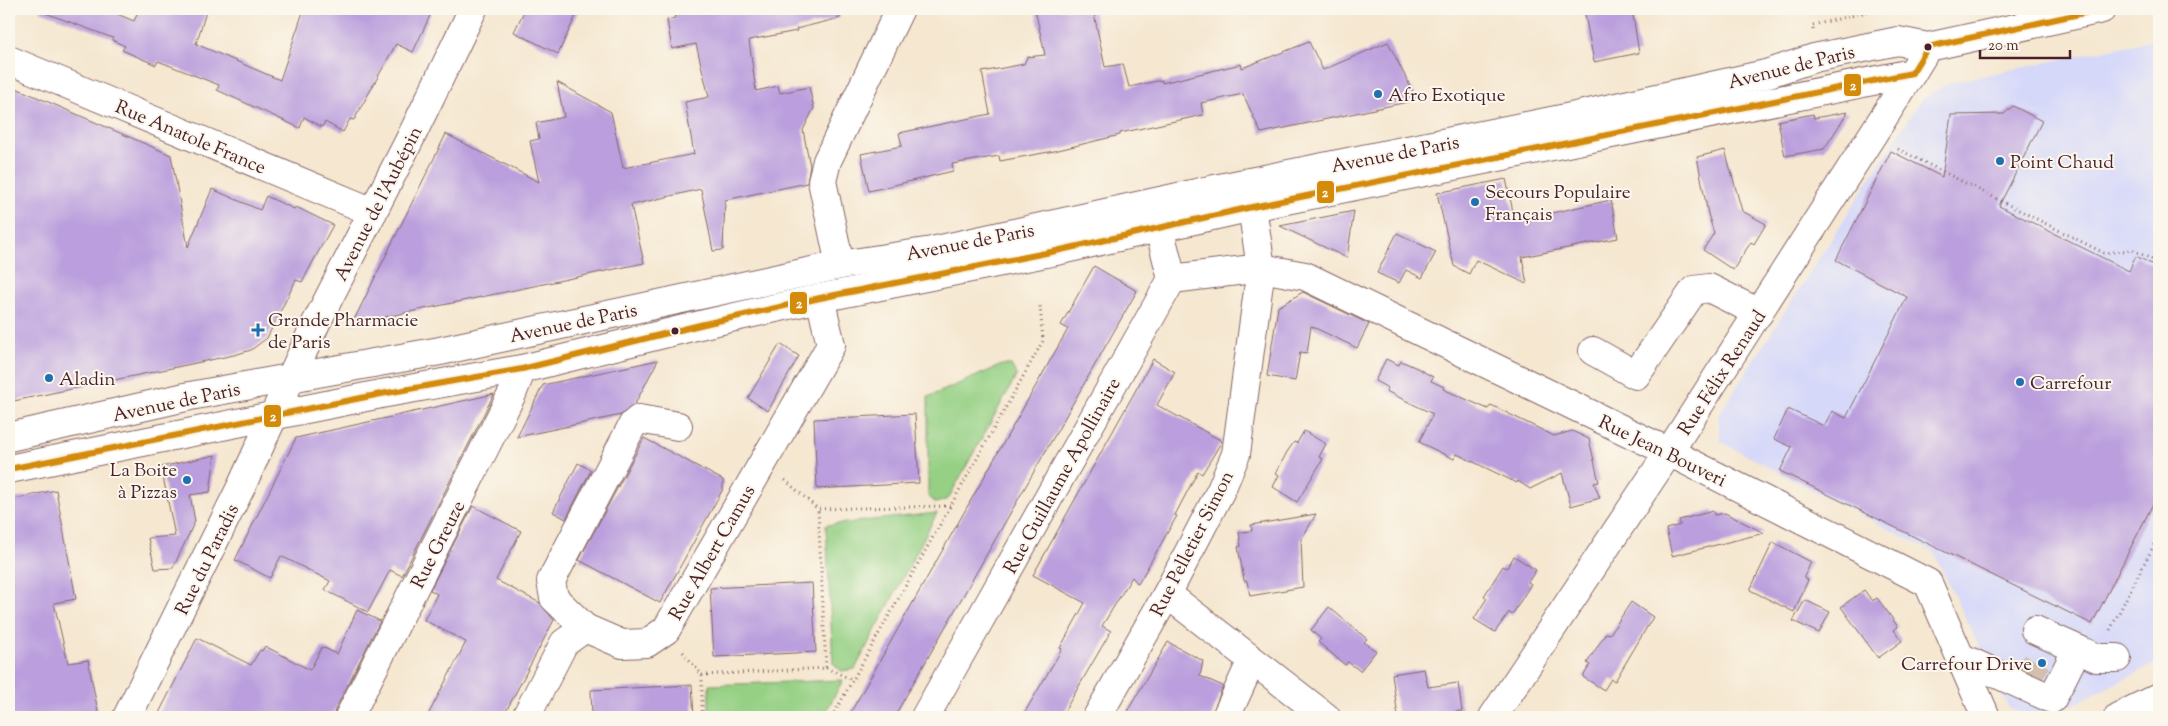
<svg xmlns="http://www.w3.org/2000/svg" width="2168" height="726" viewBox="0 0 2168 726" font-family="'Sorts Mill Goudy',serif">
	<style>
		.built { fill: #d6d8f9 }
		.green { fill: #95d084; stroke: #707858 }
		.building { fill: #ba9edd }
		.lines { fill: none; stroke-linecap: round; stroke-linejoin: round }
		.minor-tunnel { stroke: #d3bfaf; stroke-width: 28; stroke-dasharray: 28 14; stroke-linecap: butt }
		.minor-casing { stroke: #866565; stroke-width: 30 }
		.major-casing { stroke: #866565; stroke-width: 30 }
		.path { stroke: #866565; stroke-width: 3; stroke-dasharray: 1 4; stroke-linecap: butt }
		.minor { stroke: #fff; stroke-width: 28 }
		.major { stroke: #fff; stroke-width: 28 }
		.bus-1-casing { stroke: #fbf7ec; stroke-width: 10 }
		.bus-1 { stroke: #d48b09; stroke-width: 6 }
		.bus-dot { fill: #4a1f2b; stroke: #fbf7ec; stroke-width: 2 }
		.poi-dot { fill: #1f6fb2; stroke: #fbf7ec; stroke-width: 2 }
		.labels { text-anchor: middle; stroke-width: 4; stroke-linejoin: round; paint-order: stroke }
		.street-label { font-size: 19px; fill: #4a1f2b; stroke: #fbf7ec }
		.poi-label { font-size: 19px; fill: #4a1f2b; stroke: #fbf7ec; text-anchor: start }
		.line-badge { stroke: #fbf7ec; stroke-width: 2 }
		.badge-label { font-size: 14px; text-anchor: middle; font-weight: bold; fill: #fff }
	</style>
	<rect width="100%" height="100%" fill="#fbf7ec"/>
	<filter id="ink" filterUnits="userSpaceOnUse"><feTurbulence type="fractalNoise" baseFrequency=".02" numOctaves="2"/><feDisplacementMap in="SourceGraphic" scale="10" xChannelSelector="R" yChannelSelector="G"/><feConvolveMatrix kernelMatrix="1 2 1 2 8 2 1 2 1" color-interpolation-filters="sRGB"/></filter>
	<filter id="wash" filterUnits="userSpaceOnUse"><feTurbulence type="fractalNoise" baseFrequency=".0096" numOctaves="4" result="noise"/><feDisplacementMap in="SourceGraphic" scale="20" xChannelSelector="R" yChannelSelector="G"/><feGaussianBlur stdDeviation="1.12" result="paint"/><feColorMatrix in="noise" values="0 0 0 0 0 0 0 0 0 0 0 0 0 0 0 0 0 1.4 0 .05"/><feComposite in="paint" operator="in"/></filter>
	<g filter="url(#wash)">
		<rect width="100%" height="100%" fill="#f5e7d0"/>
		<path class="built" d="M2159,39V662L2048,717H2035L2008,707L1934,553L1721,442L1718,416L1921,99L1952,82Z"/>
		<g class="green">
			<path d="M1002,365H1011L1017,375L948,499L936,503L928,496V397Z"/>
			<path d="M937,513L855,669L841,671L833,663L826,525Z"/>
			<path d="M843,680L823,717H709V685Z"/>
		</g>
		<g id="blocks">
			<g class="building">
				<path d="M41,9H105L134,21L139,9H207L196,44L280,80L304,9H433L413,52L396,44L354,120L350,119L343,132L325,122L322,127L304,117L300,128L217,90L219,85L158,61L156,65L122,50L125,46L112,40L113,38L40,11Z"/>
				<path d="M525,9H579L558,54L514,32Z"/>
				<path d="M673,9H839L840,18L796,29L797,31L749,40L756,91L778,86L780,93L809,87L814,108L803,130L810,166L807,183L725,200L723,250L713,251L701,189L631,205L644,263L352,324L446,134L539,182L530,141L539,139L536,123L564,117L557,82L611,112L623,168L694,154L685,102L709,97L696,44L672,49L667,20L675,18Z"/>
				<path d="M1035,9H1093L1105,67L1123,64L1129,87L1162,80V83L1241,64L1242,68L1309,42L1323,70L1388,42L1417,100L1261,133L1243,94L1201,103L1203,115L1120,133V135L1054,151L1000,161L999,156L952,164L953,171L869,191L861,154L902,146L899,133L990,114L982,72L1024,64L1027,57L1045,55Z"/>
				<path d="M1584,9H1632L1639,53L1594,62Z"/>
				<path d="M9,85L171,155L188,247L212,189L260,210L266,196L294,209L296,207L333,225L302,282L296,280L267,338L251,350L234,355L9,402Z"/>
				<path d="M2013,106L2042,121L1999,206L2129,271L2136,256L2159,268V492L2092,624L1780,471L1792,447L1774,439L1788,409L1824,426L1832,411L1846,418L1907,297L1836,260L1891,151L1942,177L1951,115L2004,114Z"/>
				<path d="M1848,112L1824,149L1785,156L1778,121L1813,114L1814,118Z"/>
				<path d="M1725,150L1742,211L1766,224L1754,244L1751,242L1733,270L1703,250L1714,233L1708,214L1697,157Z"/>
				<path d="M1506,179L1515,221L1611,200L1618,238L1522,257L1527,284L1476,260L1469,274L1454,266L1437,193Z"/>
				<path d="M1354,211L1347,258L1280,226Z"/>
				<path d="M1397,233L1436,252L1422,278L1406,270L1399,283L1377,273Z"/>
				<path d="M1094,266L1137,291L894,717H848L1068,329L1061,325Z"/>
				<path d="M1303,292L1369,324L1357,348L1311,326L1307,353L1300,352L1295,381L1267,376L1278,307Z"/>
				<path d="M780,344L799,356L768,411L748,398Z"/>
				<path d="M1153,359L1175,372L1157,405L1222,441L1202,474L1198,471L1175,515L1177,516L1138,584L1132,577L1102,626L1111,631L1061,717H1022L1062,649L1060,648L1085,603L1033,575Z"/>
				<path d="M1386,359L1399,365L1401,361L1417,368L1433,377L1431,381L1444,387L1443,389L1488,409L1491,405L1554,436L1572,431L1589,439L1599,482L1594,483L1600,498L1571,506L1562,473L1530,489L1518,481L1517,483L1457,454L1454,459L1419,442L1433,414L1386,391L1388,388L1375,381Z"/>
				<path d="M658,360L635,404L621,415L517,437L543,385Z"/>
				<path d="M494,394L402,576L390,570L368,612L325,590L330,581L281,556L270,578L235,560L296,438Z"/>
				<path d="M915,414L919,483L817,489L814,419Z"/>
				<path d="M1304,431L1326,444L1319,457L1323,459L1297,502L1273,487L1279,475L1276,473L1287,452L1294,442L1297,443Z"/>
				<path d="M644,438L723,480V489L660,603L579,560Z"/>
				<path d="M215,455L210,492L190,495L195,521L173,568L155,569L148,538L175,536L161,467Z"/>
				<path d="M578,463L591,470L566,519L553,512Z"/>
				<path d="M56,490L76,599L54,603L68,663L88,660L99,717H9V500Z"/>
				<path d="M473,506L521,531L496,580L540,603L554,620L503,717H427L466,642L424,620L437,594L430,590Z"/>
				<path d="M1713,511L1714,515L1725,513L1764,533L1672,556L1666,529L1680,525L1679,520Z"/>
				<path d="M1316,514L1301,540L1303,587L1250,596L1247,581H1244L1241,563L1238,547L1241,546L1239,532L1252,531L1251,525Z"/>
				<path d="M1773,542L1811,562L1804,577L1808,580L1794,612L1750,590Z"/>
				<path d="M1514,556L1536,570L1528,582L1531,584L1512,615L1509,612L1495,632L1474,619L1487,598L1484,596L1503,566L1507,568Z"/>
				<path d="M812,583L816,652L714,657L710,588Z"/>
				<path d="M1864,590L1872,601L1877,598L1887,611L1898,627L1894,630L1902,641L1878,658L1841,607Z"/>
				<path d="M1805,600L1830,612L1819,633L1793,621Z"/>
				<path d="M1631,602L1653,617L1615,681L1611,679L1604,690L1583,677L1590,665L1587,663L1606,633L1610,634Z"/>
				<path d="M1329,607L1367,639L1364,642L1376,651L1360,671L1348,662L1345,665L1318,642L1321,639L1311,630Z"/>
				<path d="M357,610L380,621L335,710L333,717H157L197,638L251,665L260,650L262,651L265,646L310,670L322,647L337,654Z"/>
				<path d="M1168,642L1203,661L1200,676L1223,686L1211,717H1124Z"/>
				<path d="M1424,669L1428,687L1458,683L1462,711L1448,713L1449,717H1398L1392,674Z"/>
				<path d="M692,685L694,717H592L591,690Z"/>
			</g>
		</g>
	</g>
	<g filter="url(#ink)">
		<use href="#blocks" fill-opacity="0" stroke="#866565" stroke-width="1"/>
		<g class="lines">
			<path class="minor-tunnel" d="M2024,686L2049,636"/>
			<defs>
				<g id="minor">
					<path d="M9,60L373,212"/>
					<path d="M840,265L822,181L827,161L900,9"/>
					<path d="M1172,279L1261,268L1305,276L1669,452L1928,583L1986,717"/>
					<path d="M1593,351L1636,375L1694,290L1709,288L1759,313"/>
					<path d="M1167,594L1326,717"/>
					<path d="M585,628L554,598L551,581L633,424L639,419L678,426"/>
					<path d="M2035,630L2097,658H2117"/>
					<path d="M1960,657L2052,699L2077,649"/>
					<path d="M127,717L241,487L316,323L409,141L473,9"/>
					<path d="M349,717L512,394L522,369"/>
					<path d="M526,717L564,643L585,628L622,644L647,643L666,630L831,345L820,298"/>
					<path d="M925,717L1172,279L1159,228"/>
					<path d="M1097,717L1167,594L1221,490L1236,454L1261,268L1252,207"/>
					<path d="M1226,717L1252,660"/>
					<path d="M1493,717L1669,452L1912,73"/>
					<path d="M2118,717L2159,697"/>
				</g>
				<g id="major">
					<path d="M9,437L190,396L440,351L840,265L932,251L1215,189L1571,117L1766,74L1814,58L1898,41L1928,47L2102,9"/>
					<path d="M9,469L381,394L522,369L704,324L820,298L1056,251L1252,207L1912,73L1928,47"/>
				</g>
			</defs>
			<use href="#minor" class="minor-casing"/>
			<use href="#major" class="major-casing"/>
			<g class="path">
				<path d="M1813,30V25L1880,9"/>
				<path d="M1898,149L2104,253L2133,250L2159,263"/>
				<path d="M785,480L818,509L950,506"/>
				<path d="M2110,630L2159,535"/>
				<path d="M683,652L702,675V717"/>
				<path d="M826,668L853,680"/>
				<path d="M702,675L826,668L818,509"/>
				<path d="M832,717L1043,341L1040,305"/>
			</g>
			<use href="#minor" class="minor"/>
			<use href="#major" class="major"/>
			<defs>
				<path id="bus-1" d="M9,469L381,394L522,369L704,324L820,298L1056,251L1252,207L1912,73L1928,47L2102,9"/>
			</defs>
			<use href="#bus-1" class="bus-1-casing"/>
			<use href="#bus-1" class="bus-1"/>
		</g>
	</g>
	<g class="bus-dot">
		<circle cx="1928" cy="47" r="4.5"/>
		<circle cx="675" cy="331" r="4.5"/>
	</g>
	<g class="poi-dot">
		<circle cx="1378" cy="94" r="5"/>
		<circle cx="2000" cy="161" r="5"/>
		<circle cx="1475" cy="202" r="5"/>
		<path d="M255.5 322.5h5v5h5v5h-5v5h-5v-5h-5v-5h5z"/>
		<circle cx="49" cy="378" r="5"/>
		<circle cx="2020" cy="382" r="5"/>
		<circle cx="187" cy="480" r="5"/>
		<circle cx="2042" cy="663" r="5"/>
	</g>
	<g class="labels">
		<g class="street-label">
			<text transform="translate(1791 66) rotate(-14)" y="7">Avenue de Paris</text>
			<text transform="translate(191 136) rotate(23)" y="7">Rue Anatole France</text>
			<text transform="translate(1395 153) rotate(-11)" y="7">Avenue de Paris</text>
			<text transform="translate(377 203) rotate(-63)" y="7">Avenue de l'Aubépin</text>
			<text transform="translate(970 241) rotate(-11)" y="7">Avenue de Paris</text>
			<text transform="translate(573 322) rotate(-12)" y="7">Avenue de Paris</text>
			<text transform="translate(1721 372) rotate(-57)" y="7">Rue Félix Renaud</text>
			<text transform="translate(176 401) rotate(-12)" y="7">Avenue de Paris</text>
			<text transform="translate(1663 450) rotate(26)" y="7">Rue Jean Bouveri</text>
			<text transform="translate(1061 475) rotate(-61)" y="7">Rue Guillaume Apollinaire</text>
			<text transform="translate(1191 543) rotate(-63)" y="7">Rue Pelletier Simon</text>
			<text transform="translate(437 544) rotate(-63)" y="7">Rue Greuze</text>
			<text transform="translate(711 552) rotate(-60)" y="7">Rue Albert Camus</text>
			<text transform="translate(206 559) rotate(-64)" y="7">Rue du Paradis</text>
		</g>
		<g class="poi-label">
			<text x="1388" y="101">Afro Exotique</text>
			<text x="2010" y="168">Point Chaud</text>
			<text x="1485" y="198">Secours Populaire<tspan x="1485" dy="22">Français</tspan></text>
			<text x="268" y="326">Grande Pharmacie<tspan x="268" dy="22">de Paris</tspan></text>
			<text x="59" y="385">Aladin</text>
			<text x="2030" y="389">Carrefour</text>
			<text x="177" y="476" text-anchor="end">La Boite<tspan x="177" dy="22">à Pizzas</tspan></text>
			<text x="2032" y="670" text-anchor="end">Carrefour Drive</text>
		</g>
	</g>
	<g class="line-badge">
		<rect x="1843" y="73" width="19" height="24" rx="5" fill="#d48b09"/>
		<rect x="1316" y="180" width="19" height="24" rx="5" fill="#d48b09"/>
		<rect x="789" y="291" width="19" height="24" rx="5" fill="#d48b09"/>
		<rect x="263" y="404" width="19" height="24" rx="5" fill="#d48b09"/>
	</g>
	<g class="badge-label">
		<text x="1853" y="90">2</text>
		<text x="1325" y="197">2</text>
		<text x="799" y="308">2</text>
		<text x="273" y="421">2</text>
	</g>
	<rect width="2168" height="726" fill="none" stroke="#fbf7ec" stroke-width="30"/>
	<path d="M1980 50v8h90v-8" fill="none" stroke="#4a1f2b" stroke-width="2.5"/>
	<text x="1988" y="50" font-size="15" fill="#4a1f2b" stroke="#fbf7ec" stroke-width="4" paint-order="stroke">20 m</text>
</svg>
